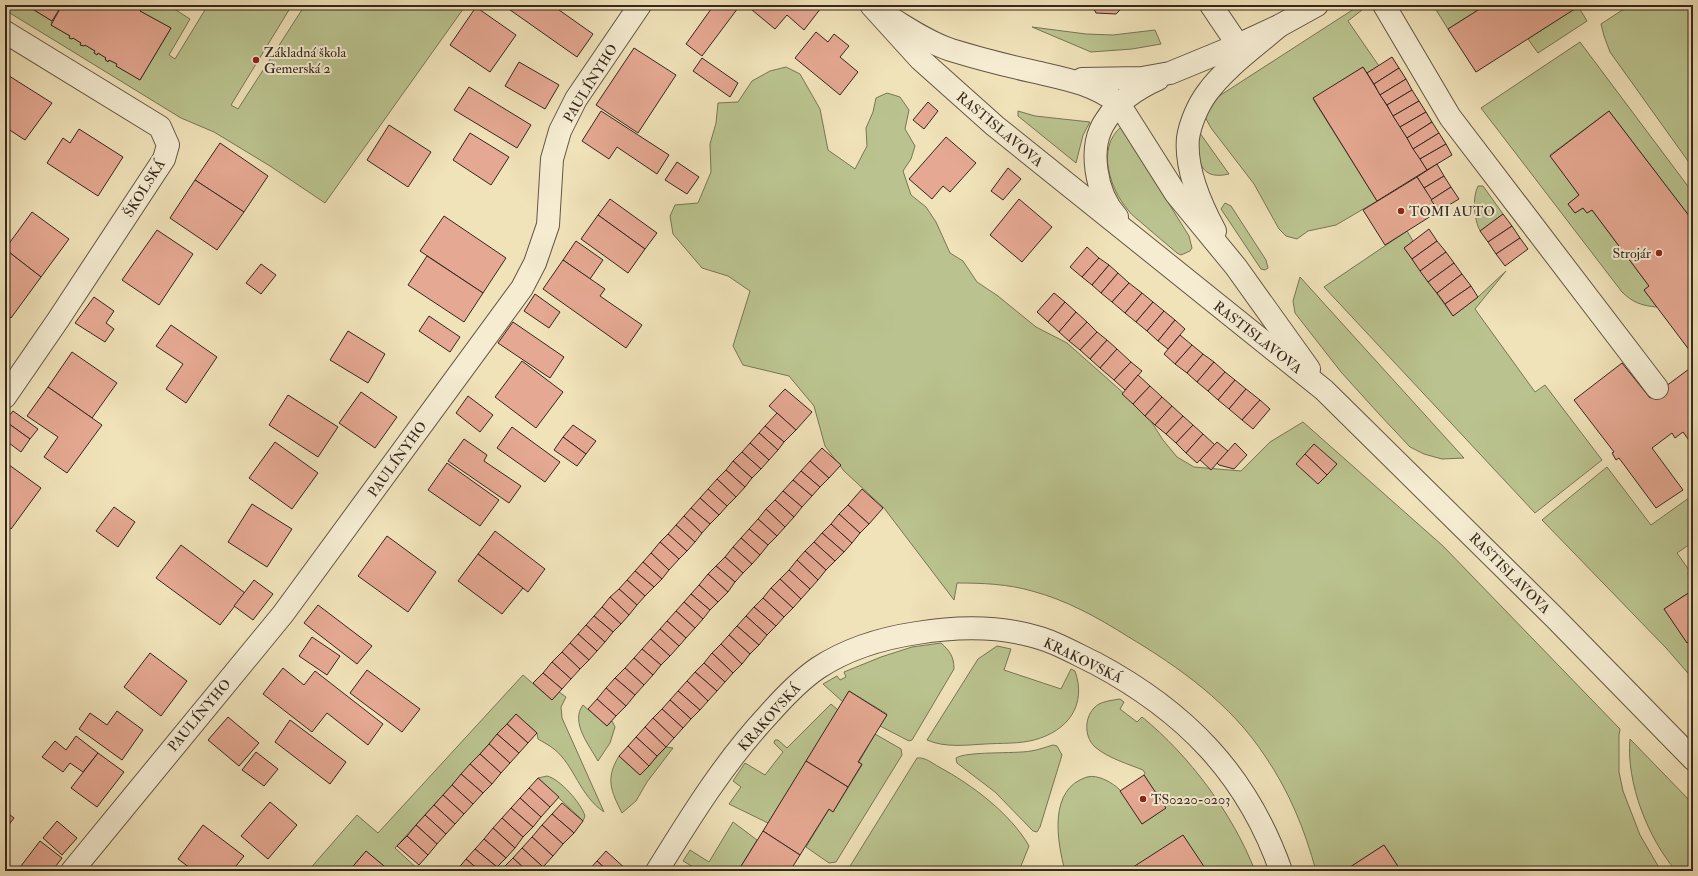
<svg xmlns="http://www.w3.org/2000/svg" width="1698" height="876" viewBox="0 0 1698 876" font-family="'IM FELL Double Pica',serif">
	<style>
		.green { fill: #bac38f; stroke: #787556 }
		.building { fill: #e5a892; stroke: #36271d }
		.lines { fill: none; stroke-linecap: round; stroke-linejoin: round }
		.minor-casing { stroke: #645644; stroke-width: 24 }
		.minor { stroke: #f5ecd2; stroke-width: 22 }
		.poi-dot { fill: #8f2418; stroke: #f5ecd2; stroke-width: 1.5 }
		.labels { text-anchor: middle; stroke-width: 4; stroke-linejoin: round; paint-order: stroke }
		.poi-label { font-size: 14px; fill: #36271d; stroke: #f5ecd2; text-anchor: start }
		.street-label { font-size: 14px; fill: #36271d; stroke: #f5ecd2 }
	</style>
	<rect width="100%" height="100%" fill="#f0e2b9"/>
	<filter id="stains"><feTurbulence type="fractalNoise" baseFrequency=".005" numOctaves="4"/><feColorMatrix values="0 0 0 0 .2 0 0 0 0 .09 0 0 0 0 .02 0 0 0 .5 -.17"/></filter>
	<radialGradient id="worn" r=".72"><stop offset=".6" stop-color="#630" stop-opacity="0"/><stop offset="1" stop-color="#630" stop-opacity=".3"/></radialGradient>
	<g class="green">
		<path d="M5,5H26L52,21L51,25L70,36V38L72,39L73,38L81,43V45L83,46L85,45L95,51L94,53L97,54L98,53L106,58L105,60L108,62L109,60L117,64V66L140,80L171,28L140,11L141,8L138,7L137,8L131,5H168L190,19L169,55L175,59L208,5H292L231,105L238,109L305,5H466L325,203L270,166L214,132L181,118L5,10Z"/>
		<path d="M1433,5H1486L1448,29Z"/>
		<path d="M1630,5H1693V168L1610,52L1604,36L1601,24Z"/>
		<path d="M1578,6L1587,21L1538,53L1528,39Z"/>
		<path d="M1357,7L1362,10L1348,21L1379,66L1367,73L1363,67L1313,99L1377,201L1336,225L1308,231L1297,239L1286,236L1279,229L1254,184L1211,128L1204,115L1216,98Z"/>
		<path d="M1032,27L1086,34L1113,35L1155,30L1161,44L1132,49L1091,52Z"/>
		<path d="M1580,42L1693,193V221L1609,111L1550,155L1579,195L1568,204L1575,213L1583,208L1587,213L1592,210L1649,286L1644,290L1657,307C1642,306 1632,302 1622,292L1481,108Z"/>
		<path d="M786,67L800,74L820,109L828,150L855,169L867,146L866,128L873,112L876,98L887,93L900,97L909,110L905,129L915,146L911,159L903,171L911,195L926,207L936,222L950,253L963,261L977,282L998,296L1036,327L1067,343L1145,412L1163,440L1177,457L1194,467L1241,471L1270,442L1303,422L1443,546L1620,729L1619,735V772L1623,791L1640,835L1661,871H1401L1384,845L1344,871H1316C1305,830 1289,791 1265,756C1231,704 1179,667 1127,636C1097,617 1066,600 1032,591C1008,584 982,583 957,583L954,600L884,508L844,471L825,446L814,406L789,376L743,365L733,346L750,291L728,276L702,268L673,234L670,216L675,205L698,203L711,172L710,144L716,123L718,103L738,102L752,81L770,71Z"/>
		<path d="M1018,111L1035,116L1090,122L1083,135L1076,163L1018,116Z"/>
		<path d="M1121,127L1189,236L1192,248L1190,251L1181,255L1177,253C1166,244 1155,234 1144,225C1139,220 1132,216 1128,210C1110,189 1096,148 1121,127Z"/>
		<path d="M1197,129L1229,174C1195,182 1198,153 1197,129Z"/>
		<path d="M1478,186H1483L1503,214L1480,231C1474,219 1472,198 1478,186Z"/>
		<path d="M1225,203L1231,206L1266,260L1268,268L1265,270L1261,269L1221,209Z"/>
		<path d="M1407,231L1413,241L1404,248L1453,316L1478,297L1506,271L1475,309L1535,392L1545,385L1602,460L1535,513L1324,287Z"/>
		<path d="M1300,277L1464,458L1442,459L1424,454L1410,447L1379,414L1341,372L1295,313L1293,301Z"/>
		<path d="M1607,467L1651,525L1693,495V542L1677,553L1689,570L1688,574L1693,585V590L1664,609L1687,642L1693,638V679L1667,649L1542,520Z"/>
		<path d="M941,643C950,651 954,657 954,669L912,740L909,741L880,726L887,714L849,691L843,702L823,684L837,676L840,680L846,677L844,672L881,657L912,647Z"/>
		<path d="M997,646L1011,649L1004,670L1061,689L1071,669L1075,671C1087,705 1068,731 1034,740C1019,744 1001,743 985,744C967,745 945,748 927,740L978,659Z"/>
		<path d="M523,675L552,700L559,692L566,697L561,707L562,718L604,812C579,795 575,766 554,749C549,745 543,742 538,739L537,733L516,714L395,848L420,871H390L366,851L349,871H326L323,869L321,871H308L357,815L378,833Z"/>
		<path d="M1120,699L1124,702L1120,709L1137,722L1142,717C1189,755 1233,814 1255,871H1065C1057,841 1048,789 1087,777C1098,774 1113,783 1120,790C1129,800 1135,813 1142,824L1165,808L1144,775L1145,773L1143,770C1128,764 1108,758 1095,747C1083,736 1084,713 1099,704C1105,701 1113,700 1120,699Z"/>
		<path d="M831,704L838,710L768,823L729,804L741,787L733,781L745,763L765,775L783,752L774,743L775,740H778L787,748Z"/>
		<path d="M583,705L607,726L612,721L615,727L610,743L598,761C589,745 570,722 583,705Z"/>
		<path d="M875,734L901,749L902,755L836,862L829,863L806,847L829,809L833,812L862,765L859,762Z"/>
		<path d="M1630,739L1693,804V871H1676C1648,838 1626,783 1630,739Z"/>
		<path d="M1053,745L1057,746L1062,755L1040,827L1037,832L1033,831L995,792L957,763L956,758C967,751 1014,754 1031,751C1038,750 1046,747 1053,745Z"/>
		<path d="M666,747L673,748L647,782L636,801L622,813C611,791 605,779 619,756L640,775Z"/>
		<path d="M917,758C925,757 932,763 939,767C971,784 1011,814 1029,846L1019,871H847Z"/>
		<path d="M547,776C560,779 581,803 585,816L583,821L538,778Z"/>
		<path d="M733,822L757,840L738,871H700L683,861L690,850L709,862Z"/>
	</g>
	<g class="building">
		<path d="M26,5H62L52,21Z"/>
		<path d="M62,5H131L137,8L138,6L141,8L140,11L171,28L140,80L116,66L117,64L109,60L108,62L105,59L106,58L98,53L97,55L94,53L95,51L85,45L84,46L80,45L81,43L73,38L72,39L69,38L70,36L51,25Z"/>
		<path d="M503,5H552L593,34L577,57Z"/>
		<path d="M714,5H734L738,8L702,56L686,44Z"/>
		<path d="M746,5H817L821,8L804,30L787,15L775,29Z"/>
		<path d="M1085,5H1125L1116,14L1096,13L1093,7Z"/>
		<path d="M1486,5H1581L1476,72L1448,29Z"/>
		<path d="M476,7L516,35L490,72L450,45Z"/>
		<path d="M816,32L828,42L834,34L849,46L840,57L858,72L840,95L795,58Z"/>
		<path d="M634,48L676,75L638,133L596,105Z"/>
		<path d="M1392,57L1399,68L1374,84L1367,73Z"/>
		<path d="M702,58L738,83L730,97L693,71Z"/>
		<path d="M519,62L559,85L545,109L505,86Z"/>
		<path d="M1363,67L1427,170L1377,201L1313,98Z"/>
		<path d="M1399,68L1406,79L1380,95L1374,84Z"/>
		<path d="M6,74L52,103L25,140L5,127Z"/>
		<path d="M1406,79L1412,90L1387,105L1380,95Z"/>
		<path d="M469,87L531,125L517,148L454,110Z"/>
		<path d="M1412,90L1419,101L1393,116L1387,105Z"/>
		<path d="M1419,101L1426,112L1400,127L1393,116Z"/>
		<path d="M928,102L938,111L924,129L913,120Z"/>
		<path d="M601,111L669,155L657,174L617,147L609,159L582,141Z"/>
		<path d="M1609,111L1693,221V355L1644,290L1649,286L1592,210L1587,213L1583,208L1575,213L1568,204L1579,195L1550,156Z"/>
		<path d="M1426,112L1432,122L1407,138L1400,127Z"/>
		<path d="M1432,122L1439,133L1413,149L1407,138Z"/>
		<path d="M389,125L431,152L408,187L367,160Z"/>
		<path d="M79,129L123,157L98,196L47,163L63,138L70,143Z"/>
		<path d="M470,133L509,157L491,185L453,160Z"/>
		<path d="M1439,133L1446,144L1420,159L1413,149Z"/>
		<path d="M946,137L976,163L950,192L943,186L932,199L909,179Z"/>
		<path d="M220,143L268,176L244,212L195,180Z"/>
		<path d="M1446,144L1452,155L1427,170L1420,159Z"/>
		<path d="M677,162L699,177L687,194L665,180Z"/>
		<path d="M1437,164L1444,176L1424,188L1417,177Z"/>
		<path d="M1008,168L1021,179L1003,200L991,191Z"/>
		<path d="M1444,176L1451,187L1431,200L1424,188Z"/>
		<path d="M1417,177L1439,211L1385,245L1363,210Z"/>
		<path d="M195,180L244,212L217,250L170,218Z"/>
		<path d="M1451,187L1459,199L1439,211L1431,200Z"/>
		<path d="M610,199L657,233L645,249L598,215Z"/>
		<path d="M1019,199L1052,227L1022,262L990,235Z"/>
		<path d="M32,212L69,239L41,277L5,249Z"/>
		<path d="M1503,214L1512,226L1488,242L1480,231Z"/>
		<path d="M598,215L645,249L628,273L581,239Z"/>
		<path d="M444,216L506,258L483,293L420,251Z"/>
		<path d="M1512,226L1520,238L1496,254L1488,242Z"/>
		<path d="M1429,229L1437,241L1412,259L1404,248Z"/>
		<path d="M157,230L193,254L159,305L122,280Z"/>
		<path d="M1520,238L1528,249L1505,266L1496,254Z"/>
		<path d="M576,241L603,260L590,279L563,260Z"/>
		<path d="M1437,241L1446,252L1420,271L1412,259Z"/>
		<path d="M1087,247L1099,258L1082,277L1070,267Z"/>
		<path d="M5,249L41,277L11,318L5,313Z"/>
		<path d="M1446,252L1454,263L1428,282L1420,271Z"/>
		<path d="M427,256L483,293L464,322L408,285Z"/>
		<path d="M1099,258L1109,265L1092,285L1082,277Z"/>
		<path d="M563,260L605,289L600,296L642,325L626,348L543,289Z"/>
		<path d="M1454,263L1462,274L1437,293L1428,282Z"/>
		<path d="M261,264L276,275L261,294L246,283Z"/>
		<path d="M1109,265L1118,273L1101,293L1092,285Z"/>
		<path d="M1118,273L1129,283L1112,302L1101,293Z"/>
		<path d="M1462,274L1471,286L1445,304L1437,293Z"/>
		<path d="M1129,283L1142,293L1125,313L1112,302Z"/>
		<path d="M1471,286L1478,297L1453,316L1445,304Z"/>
		<path d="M1054,293L1065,302L1048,322L1037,312Z"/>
		<path d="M1142,293L1153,302L1136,322L1125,313Z"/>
		<path d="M535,294L560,312L549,328L524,311Z"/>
		<path d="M94,297L114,311L106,323L114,329L105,342L75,323Z"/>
		<path d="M1065,302L1076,312L1059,332L1048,322Z"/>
		<path d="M1153,302L1164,311L1147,331L1136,322Z"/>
		<path d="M1164,311L1175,320L1158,341L1147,331Z"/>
		<path d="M1076,312L1087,322L1069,341L1059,332Z"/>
		<path d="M429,316L460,337L450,352L419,331Z"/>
		<path d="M1175,320L1185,329L1168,349L1158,341Z"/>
		<path d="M513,322L564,357L550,378L498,343Z"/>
		<path d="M1087,322L1097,332L1080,350L1069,341Z"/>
		<path d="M171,325L217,357L186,403L166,389L183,364L156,346Z"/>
		<path d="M348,331L385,354L368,383L330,360Z"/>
		<path d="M1097,332L1107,340L1090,359L1080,350Z"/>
		<path d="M1180,335L1192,345L1175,364L1164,354Z"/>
		<path d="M1107,340L1117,349L1100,368L1090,359Z"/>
		<path d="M1192,345L1203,354L1187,373L1175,364Z"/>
		<path d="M1117,349L1131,362L1114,380L1100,368Z"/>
		<path d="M72,352L117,383L92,418L48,387Z"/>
		<path d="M1203,354L1214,362L1197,382L1187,373Z"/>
		<path d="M522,361L563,392L536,428L495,397Z"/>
		<path d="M1131,362L1142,371L1125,390L1114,380Z"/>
		<path d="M1214,362L1225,372L1208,391L1197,382Z"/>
		<path d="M1622,363L1650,398L1693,366V446L1683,432L1675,438L1672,433L1652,448L1683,490L1656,508L1619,458L1616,460L1612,453L1614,452L1574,400Z"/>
		<path d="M1225,372L1235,380L1218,400L1208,391Z"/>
		<path d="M1138,375L1150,386L1133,404L1122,394Z"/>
		<path d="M1235,380L1246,389L1229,409L1218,400Z"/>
		<path d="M1150,386L1162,397L1145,416L1133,404Z"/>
		<path d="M48,387L102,425L67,473L44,457L58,437L27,416Z"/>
		<path d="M785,389L812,412L796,430L769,406Z"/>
		<path d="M1246,389L1260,400L1242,420L1229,409Z"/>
		<path d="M361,392L397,417L375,448L339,423Z"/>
		<path d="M288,395L338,427L318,457L269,425Z"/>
		<path d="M468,396L493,415L480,432L456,413Z"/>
		<path d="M1162,397L1172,406L1155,425L1145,416Z"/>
		<path d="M1260,400L1270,409L1253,429L1242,420Z"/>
		<path d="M1172,406L1183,416L1166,434L1155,425Z"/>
		<path d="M13,411L38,429L30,439L5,421Z"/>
		<path d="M777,413L796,430L784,442L765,426Z"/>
		<path d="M1183,416L1193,425L1176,443L1166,434Z"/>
		<path d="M5,421L30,439L21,452L5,440Z"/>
		<path d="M573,425L596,441L586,454L563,437Z"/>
		<path d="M1193,425L1203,434L1186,453L1176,443Z"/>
		<path d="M765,426L784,442L778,450L759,433Z"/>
		<path d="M512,427L560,462L545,482L497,448Z"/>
		<path d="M759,433L778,450L769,460L750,443Z"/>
		<path d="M1203,434L1215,445L1197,463L1186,453Z"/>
		<path d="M563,437L586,454L577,466L554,450Z"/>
		<path d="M464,439L487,455L484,461L521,486L509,503L448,461Z"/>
		<path d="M275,442L318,473L292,509L249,478Z"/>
		<path d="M1217,442L1228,451L1211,470L1200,460Z"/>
		<path d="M750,443L769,460L761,469L742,452Z"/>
		<path d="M1235,443L1247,455L1234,469L1219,465L1217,463Z"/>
		<path d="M1314,444L1337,464L1327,475L1305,454Z"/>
		<path d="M822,448L841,465L829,478L810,461Z"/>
		<path d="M742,452L761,469L752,478L733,461Z"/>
		<path d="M1305,454L1327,475L1318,484L1296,464Z"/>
		<path d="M733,461L752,478L745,487L726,470Z"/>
		<path d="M810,461L829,478L820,487L801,471Z"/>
		<path d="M5,462L41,488L11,529L5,525Z"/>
		<path d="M447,463L499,500L480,526L428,490Z"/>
		<path d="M726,470L745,487L736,497L717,479Z"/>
		<path d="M801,471L820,487L812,496L793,480Z"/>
		<path d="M717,479L736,497L727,506L708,489Z"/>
		<path d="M793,480L812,496L802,507L783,491Z"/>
		<path d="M708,489L727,506L719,515L700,498Z"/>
		<path d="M862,489L883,508L869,524L848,505Z"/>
		<path d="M783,491L802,507L794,517L775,500Z"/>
		<path d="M700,498L719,515L710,524L691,508Z"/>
		<path d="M775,500L794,517L785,527L766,509Z"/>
		<path d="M252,504L292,529L267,567L228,542Z"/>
		<path d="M848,505L869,524L860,533L839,514Z"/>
		<path d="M114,507L135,522L118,547L96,531Z"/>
		<path d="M691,508L710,524L702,533L684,516Z"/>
		<path d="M766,509L785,527L777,536L758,519Z"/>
		<path d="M839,514L860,533L852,543L831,524Z"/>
		<path d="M684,516L702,533L695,542L676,525Z"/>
		<path d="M758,519L777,536L768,545L749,529Z"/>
		<path d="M831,524L852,543L844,552L822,533Z"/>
		<path d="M676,525L695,542L687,551L668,534Z"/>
		<path d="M749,529L768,545L760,555L741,538Z"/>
		<path d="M495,531L545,569L528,592L478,554Z"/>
		<path d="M822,533L844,552L835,561L814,542Z"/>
		<path d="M668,534L687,551L679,559L660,542Z"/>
		<path d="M387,536L436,572L408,612L358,576Z"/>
		<path d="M741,538L760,555L752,564L733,547Z"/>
		<path d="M660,542L679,559L669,570L651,553Z"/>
		<path d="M814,542L835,561L826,570L805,551Z"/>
		<path d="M181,545L245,593L220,625L156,578Z"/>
		<path d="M733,547L752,564L743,573L725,557Z"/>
		<path d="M805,551L826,570L818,580L797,560Z"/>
		<path d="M651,553L669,570L662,579L643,562Z"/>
		<path d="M478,554L523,588L502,614L458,581Z"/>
		<path d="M725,557L743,573L735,582L716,566Z"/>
		<path d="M797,560L818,580L810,589L789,570Z"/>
		<path d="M643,562L662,579L654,587L635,571Z"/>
		<path d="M716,566L735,582L728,592L708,574Z"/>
		<path d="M789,570L810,589L801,599L780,579Z"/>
		<path d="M635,571L654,587L645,596L627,580Z"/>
		<path d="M708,574L728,592L718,602L699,585Z"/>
		<path d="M780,579L801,599L793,608L771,588Z"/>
		<path d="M254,580L273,594L253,620L234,606Z"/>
		<path d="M627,580L645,596L637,605L619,589Z"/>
		<path d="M699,585L718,602L710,610L691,594Z"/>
		<path d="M771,588L793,608L784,617L763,598Z"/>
		<path d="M619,589L637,605L629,615L610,597Z"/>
		<path d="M1693,590V638L1687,643L1664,609Z"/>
		<path d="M691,594L710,610L703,619L684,602Z"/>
		<path d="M610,597L629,615L621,624L602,607Z"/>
		<path d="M763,598L784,617L776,626L754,607Z"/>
		<path d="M684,602L703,619L695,628L676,611Z"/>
		<path d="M318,605L372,646L357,664L304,623Z"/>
		<path d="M602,607L621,624L613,632L594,616Z"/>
		<path d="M754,607L776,626L767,635L746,616Z"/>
		<path d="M676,611L695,628L686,638L667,621Z"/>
		<path d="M594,616L613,632L605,642L586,625Z"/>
		<path d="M746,616L767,635L759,645L737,626Z"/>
		<path d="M667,621L686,638L679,646L660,629Z"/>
		<path d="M586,625L605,642L597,651L578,634Z"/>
		<path d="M737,626L759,645L750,654L729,635Z"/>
		<path d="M660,629L679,646L670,656L651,639Z"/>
		<path d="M578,634L597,651L589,660L570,643Z"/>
		<path d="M729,635L750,654L742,664L721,644Z"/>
		<path d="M312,637L340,656L327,675L299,656Z"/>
		<path d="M651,639L670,656L661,665L642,649Z"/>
		<path d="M570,643L589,660L580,669L562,652Z"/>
		<path d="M721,644L742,664L733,673L712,653Z"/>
		<path d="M642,649L661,665L653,675L634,658Z"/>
		<path d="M562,652L580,669L571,679L552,662Z"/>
		<path d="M150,653L187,681L161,716L124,687Z"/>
		<path d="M712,653L733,673L725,682L704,663Z"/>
		<path d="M634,658L653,675L644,685L625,668Z"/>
		<path d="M552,662L571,679L562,689L543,673Z"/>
		<path d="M704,663L725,682L717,691L695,672Z"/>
		<path d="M283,668L304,685L315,671L383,724L368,745L327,713L312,732L263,694Z"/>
		<path d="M625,668L644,685L635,695L615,678Z"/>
		<path d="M367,670L420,709L402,732L350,693Z"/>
		<path d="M695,672L717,691L708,701L687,681Z"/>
		<path d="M543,673L562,689L552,700L533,683Z"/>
		<path d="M615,678L635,695L626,706L606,688Z"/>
		<path d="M687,681L708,701L700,710L678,691Z"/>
		<path d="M606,688L626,706L616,716L597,699Z"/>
		<path d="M678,691L700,710L691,719L670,700Z"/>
		<path d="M849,691L887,715L858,762L862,764L848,787L806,761Z"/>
		<path d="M597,699L616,716L607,726L588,709Z"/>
		<path d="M670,700L691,719L683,728L662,709Z"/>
		<path d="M662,709L683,728L674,738L653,718Z"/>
		<path d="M117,711L143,730L122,760L79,729L90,713L107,725Z"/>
		<path d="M516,714L537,733L528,743L507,724Z"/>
		<path d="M228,717L259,743L239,766L208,740Z"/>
		<path d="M653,718L674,738L666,747L645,727Z"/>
		<path d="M290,720L346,762L330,784L275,742Z"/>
		<path d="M507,724L528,743L519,753L497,734Z"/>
		<path d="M645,727L666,747L657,756L636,737Z"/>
		<path d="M497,734L519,753L510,763L489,744Z"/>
		<path d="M76,736L98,753L83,772L70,763L63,772L42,757L55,741L66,750Z"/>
		<path d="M636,737L657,756L649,766L628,746Z"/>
		<path d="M489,744L510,763L501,773L480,754Z"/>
		<path d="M628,746L649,766L640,775L619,756Z"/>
		<path d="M256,752L278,769L264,786L242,770Z"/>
		<path d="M98,753L124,772L97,807L71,788Z"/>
		<path d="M480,754L501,773L492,784L470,764Z"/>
		<path d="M806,761L848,787L833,812L829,809L800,855L763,831Z"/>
		<path d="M470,764L492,784L483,793L461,774Z"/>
		<path d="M461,774L483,793L473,804L452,785Z"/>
		<path d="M1144,775L1166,808L1142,824L1120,791Z"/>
		<path d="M538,778L559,797L550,807L529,788Z"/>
		<path d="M452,785L473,804L464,814L443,795Z"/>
		<path d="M529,788L550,807L541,817L520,798Z"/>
		<path d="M443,795L464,814L455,824L434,805Z"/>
		<path d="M520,798L541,817L533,827L511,808Z"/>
		<path d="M270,802L297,825L268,859L241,836Z"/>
		<path d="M562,803L583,821L574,833L552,814Z"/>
		<path d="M434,805L455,824L446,834L425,815Z"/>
		<path d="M511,808L533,827L523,837L502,818Z"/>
		<path d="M5,811L14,818L5,830Z"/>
		<path d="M552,814L574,833L563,844L542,825Z"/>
		<path d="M425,815L446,834L437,844L416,825Z"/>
		<path d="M502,818L523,837L515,848L493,828Z"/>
		<path d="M57,821L77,838L62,855L43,838Z"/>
		<path d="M203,825L244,856L232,871H194L178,859Z"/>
		<path d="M416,825L437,844L428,855L407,836Z"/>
		<path d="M542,825L563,844L553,856L532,837Z"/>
		<path d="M493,828L515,848L506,858L484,839Z"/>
		<path d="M763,831L800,855L790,871H738Z"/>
		<path d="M1183,835L1207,871H1127Z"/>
		<path d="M407,836L428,855L419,865L397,846Z"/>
		<path d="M532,837L553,856L543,867L522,848Z"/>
		<path d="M484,839L506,858L497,867L475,849Z"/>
		<path d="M40,841L62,858L52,871H28L21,866Z"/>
		<path d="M1384,845L1401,871H1344Z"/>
		<path d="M522,848L543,867L540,871H527L513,858Z"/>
		<path d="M475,849L497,867L494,871H480L466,859Z"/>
		<path d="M366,851L390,871H349Z"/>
		<path d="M606,851L627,870L626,871H608L597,861Z"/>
		<path d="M513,858L527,871H506L503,868Z"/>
		<path d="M466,859L480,871H458L457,870Z"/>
		<path d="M597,861L608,871H588Z"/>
	</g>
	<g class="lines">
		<defs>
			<g id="minor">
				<path d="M871,5L920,59L995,126L1324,390L1556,619L1693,759"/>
				<path d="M1211,5L1238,45"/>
				<path d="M1384,5L1450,117L1657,388"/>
				<path d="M894,20C912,31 930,43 951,50C977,58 1004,65 1031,71C1061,78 1094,83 1119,104L1176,194L1236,267L1309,369"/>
				<path d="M5,32L160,127L168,145L164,159L58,320L5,397"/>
				<path d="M1082,79L1142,78L1170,73L1238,45L1279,26L1317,5"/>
				<path d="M1117,217C1096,194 1087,147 1106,120C1118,101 1138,88 1158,79"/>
				<path d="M1215,231C1201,205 1185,169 1188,138C1190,124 1198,105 1207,93C1226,67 1255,47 1279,26"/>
				<path d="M72,871L283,614L522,288L535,263L548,225L552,159L560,131L576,99L640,5"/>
				<path d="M657,871C691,816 725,761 769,714C784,697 799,681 818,668C847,649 883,638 917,633C954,627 993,626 1029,635C1052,640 1074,653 1095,663C1185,711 1247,774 1281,871"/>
			</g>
		</defs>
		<use href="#minor" class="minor-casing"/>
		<use href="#minor" class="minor"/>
	</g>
	<g class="poi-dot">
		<circle cx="256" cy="60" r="4"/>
		<circle cx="1401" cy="211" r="4"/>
		<circle cx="1659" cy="253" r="4"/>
		<circle cx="1143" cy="799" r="4"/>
	</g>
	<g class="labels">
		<g class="poi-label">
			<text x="264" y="57">Základná škola<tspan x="264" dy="16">Gemerská 2</tspan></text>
			<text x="1409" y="216">TOMI AUTO</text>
			<text x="1651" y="258" text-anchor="end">Strojár</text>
			<text x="1151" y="804">TS0220-0203</text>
		</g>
		<g class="street-label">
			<text transform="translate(590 83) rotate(-58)" y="5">PAULÍNYHO</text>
			<text transform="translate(1000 129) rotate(40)" y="5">RASTISLAVOVA</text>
			<text transform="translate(144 188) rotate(-58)" y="5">ŠKOLSKÁ</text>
			<text transform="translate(1258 337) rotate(38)" y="5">RASTISLAVOVA</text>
			<text transform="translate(397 459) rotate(-54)" y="5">PAULÍNYHO</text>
			<text transform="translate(1510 573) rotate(45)" y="5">RASTISLAVOVA</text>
			<text transform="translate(1083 660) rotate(26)" y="5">KRAKOVSKÁ</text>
			<text transform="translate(199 715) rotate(-50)" y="5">PAULÍNYHO</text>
			<text transform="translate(769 717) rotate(-48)" y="5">KRAKOVSKÁ</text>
		</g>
	</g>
	<rect width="1698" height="876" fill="none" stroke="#f0e2b9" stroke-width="20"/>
	<rect x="6" y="6" width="1686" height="864" fill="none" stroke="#36271d" stroke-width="2"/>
	<rect x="10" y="10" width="1678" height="856" fill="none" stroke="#36271d"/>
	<rect width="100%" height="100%" filter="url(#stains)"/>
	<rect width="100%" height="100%" fill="url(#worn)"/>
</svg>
